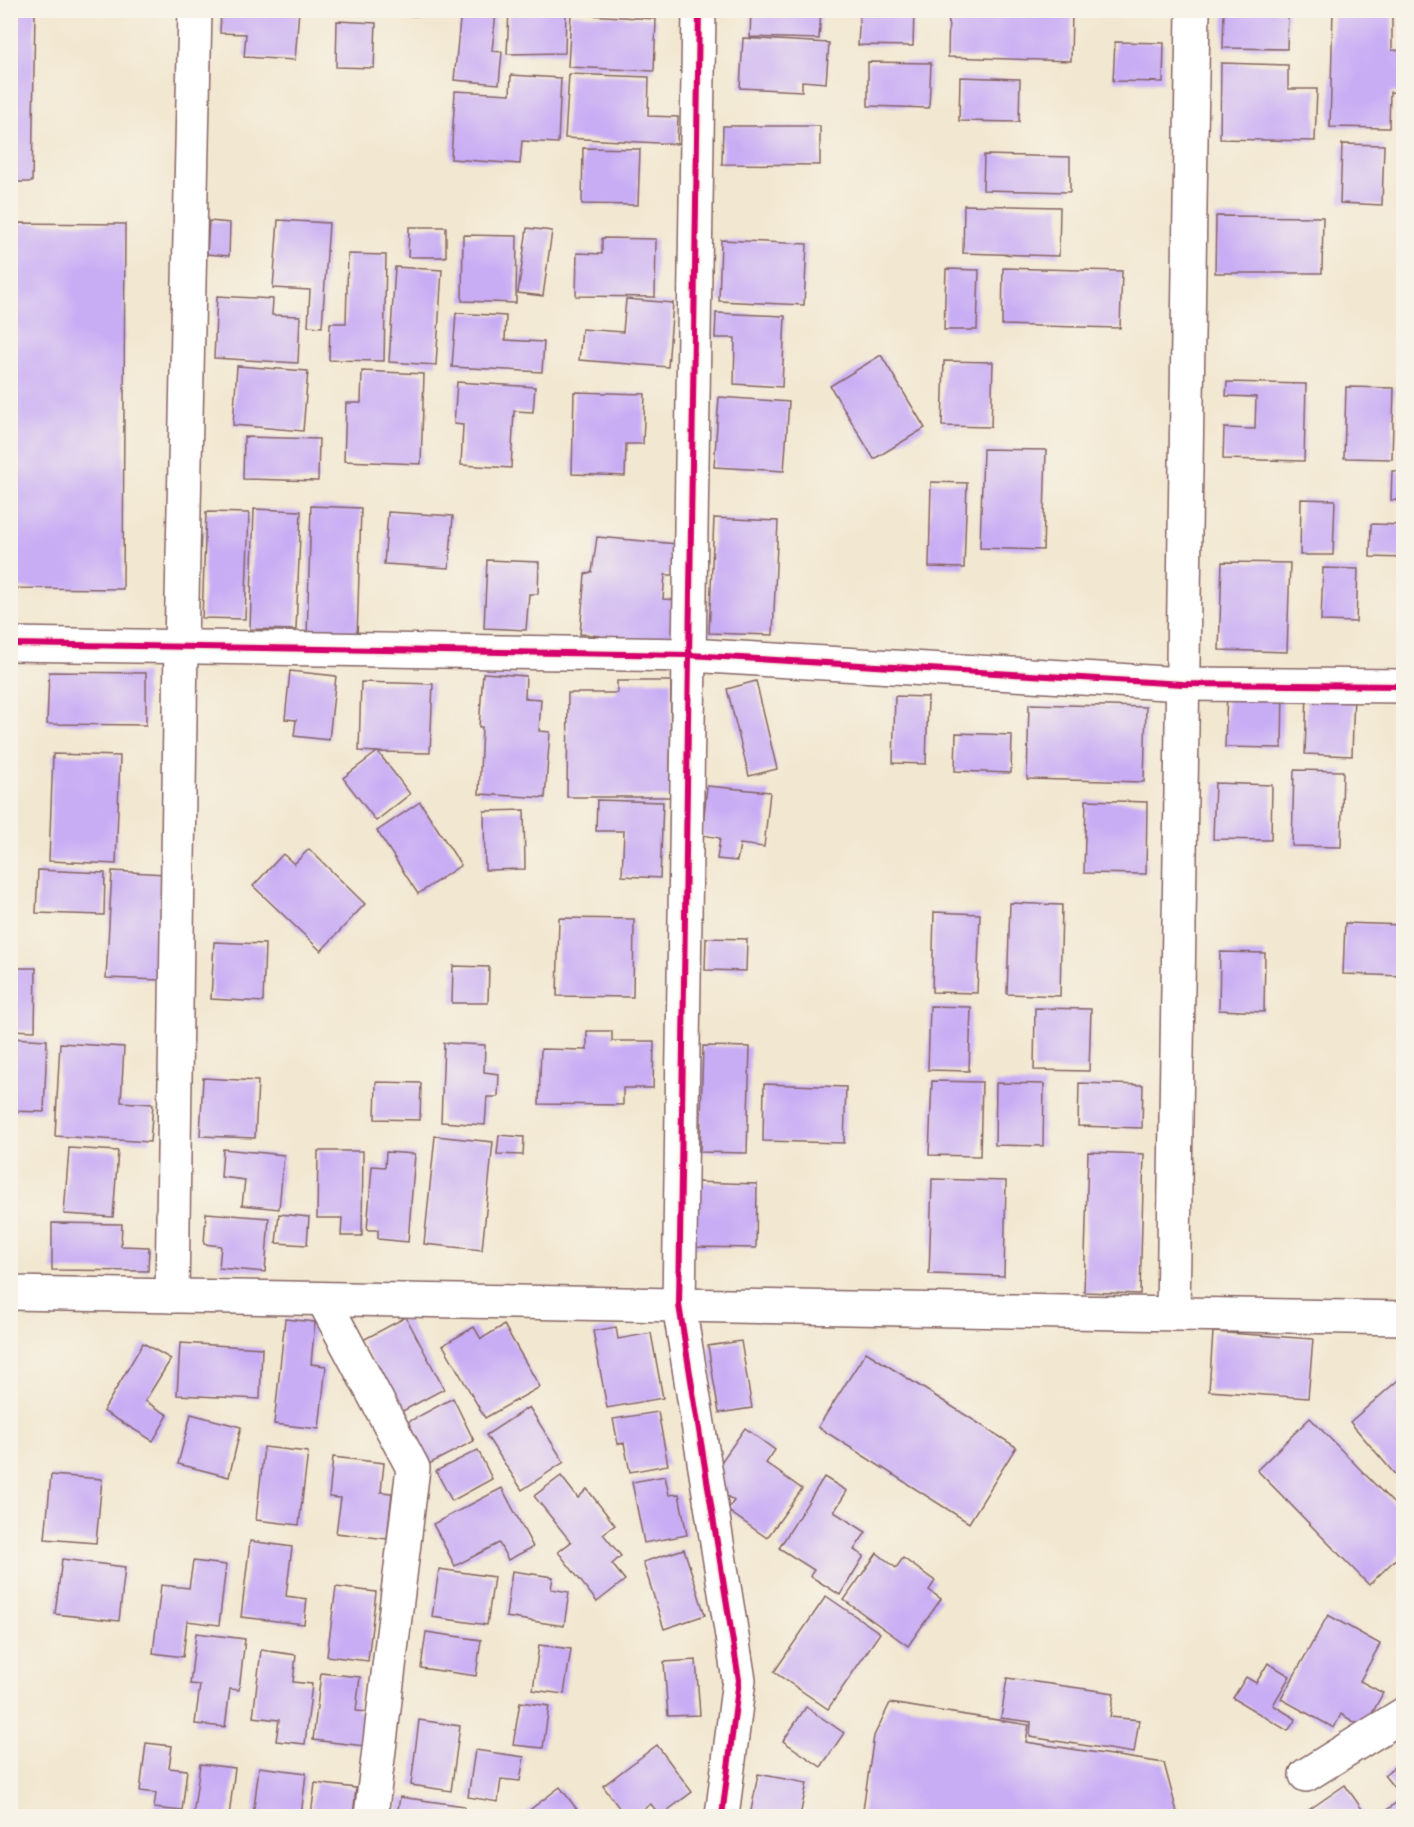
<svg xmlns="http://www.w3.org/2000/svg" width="1414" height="1827" viewBox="0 0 1414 1827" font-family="Sriracha,sans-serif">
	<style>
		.building { fill: #c9adf4 }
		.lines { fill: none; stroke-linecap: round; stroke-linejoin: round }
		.minor-casing { stroke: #856565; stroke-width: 36 }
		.minor { stroke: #fff; stroke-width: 33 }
		.cycleway-casing { stroke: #f7f3e8; stroke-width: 10 }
		.cycleway { stroke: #d6006c; stroke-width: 6 }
	</style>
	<rect width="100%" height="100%" fill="#f7f3e8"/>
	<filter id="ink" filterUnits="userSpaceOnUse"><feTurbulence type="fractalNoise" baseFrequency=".0167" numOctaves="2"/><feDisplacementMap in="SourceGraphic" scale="12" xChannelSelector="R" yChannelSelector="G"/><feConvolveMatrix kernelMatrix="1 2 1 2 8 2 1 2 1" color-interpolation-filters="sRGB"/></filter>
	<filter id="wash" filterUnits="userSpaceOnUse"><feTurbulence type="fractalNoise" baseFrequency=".008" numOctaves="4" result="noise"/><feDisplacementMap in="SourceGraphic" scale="24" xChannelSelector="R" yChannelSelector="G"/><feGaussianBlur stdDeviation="1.35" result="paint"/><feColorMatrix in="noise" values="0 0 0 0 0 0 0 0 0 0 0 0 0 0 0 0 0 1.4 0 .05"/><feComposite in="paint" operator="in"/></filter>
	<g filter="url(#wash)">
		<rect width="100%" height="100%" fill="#f2e7d0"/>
		<g id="blocks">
			<g class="building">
				<path d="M10,10H35L32,182H10Z"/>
				<path d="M221,10H299L295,60L244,57L246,34L220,33Z"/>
				<path d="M369,10H433V16L369,15Z"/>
				<path d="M461,10L496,12L492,51L502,52L499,84L454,80Z"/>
				<path d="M509,10H566L565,53L507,54Z"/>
				<path d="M751,10H821L819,39L750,37Z"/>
				<path d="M860,10H914L913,46L858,45Z"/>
				<path d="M949,10H1072L1071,61L948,57Z"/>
				<path d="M1224,10H1288L1287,49L1223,48Z"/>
				<path d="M1333,10H1392V50L1404,51V93L1390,92L1389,128L1330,127Z"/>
				<path d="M571,14L656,19L654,71L568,67Z"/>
				<path d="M337,21L376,23L374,68L336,67Z"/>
				<path d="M743,38L829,43L826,83L802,81V91L740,88Z"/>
				<path d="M1115,42L1164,43L1163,82L1113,81Z"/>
				<path d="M868,62L931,63L929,108L868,106Z"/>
				<path d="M1221,63L1288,65V89H1317L1315,141L1220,139Z"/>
				<path d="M569,74L649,77L648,116L678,117L677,144L565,138Z"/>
				<path d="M511,75L561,78L558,143L522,141L520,164L451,159L455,91L510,94Z"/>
				<path d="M960,77L1020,79L1019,122L959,121Z"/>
				<path d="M723,126H820V165L722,164Z"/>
				<path d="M1342,144L1384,145L1382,205L1340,203Z"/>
				<path d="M583,148L640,149L638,205L582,204Z"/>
				<path d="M984,155L1070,157V192L983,190Z"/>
				<path d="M964,205L1060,207L1059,256L963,253Z"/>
				<path d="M1216,216L1323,217L1322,273H1215Z"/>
				<path d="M278,220L329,223L322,327L308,326L310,290L273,288Z"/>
				<path d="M209,221L230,223L229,256L207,254Z"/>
				<path d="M10,223L125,224L123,589L10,588Z"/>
				<path d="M409,227H446V257H408Z"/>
				<path d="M527,228L552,231L543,296L518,293Z"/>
				<path d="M463,235L517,236L516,303L462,301Z"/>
				<path d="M602,238L656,239L655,297L576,296L577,253L602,254Z"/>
				<path d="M721,240L807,244L804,305L719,301Z"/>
				<path d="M348,254L386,255L384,361L329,360L330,323H346Z"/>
				<path d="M395,267L442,270L436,365L389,362Z"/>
				<path d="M1003,268L1122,271L1120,328L1002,325Z"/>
				<path d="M946,269L979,270L977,330H944Z"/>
				<path d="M217,296L273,299L272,315L300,316L298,363L214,358Z"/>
				<path d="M626,299L673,303L668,367L579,360L582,329L623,332Z"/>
				<path d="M456,313L506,316L505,340L544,342L542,372L452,367Z"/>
				<path d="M716,313L785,316L782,387L734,384L735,338H715Z"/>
				<path d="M881,355L925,428L874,459L830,386Z"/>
				<path d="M944,361L993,362L991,427L942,426Z"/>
				<path d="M237,366L308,371L303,431L233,425Z"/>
				<path d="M362,371L424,374L421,464L344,461L346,403H361Z"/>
				<path d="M457,382L535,387L533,412L514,411L511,468L461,465L463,425L454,424Z"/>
				<path d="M1227,382L1306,384L1304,461L1223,459L1224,428L1255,429L1256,397L1226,396Z"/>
				<path d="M1346,387L1394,388L1392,459L1344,458Z"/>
				<path d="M574,392L645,394L643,444H626L625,476L572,474Z"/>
				<path d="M719,397L789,402L784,471L714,467Z"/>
				<path d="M244,437L319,439L318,481L243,479Z"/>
				<path d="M983,449L1046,450L1043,550L980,548Z"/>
				<path d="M1392,471H1404V501L1391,500Z"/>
				<path d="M931,482L967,483L964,568L929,567Z"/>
				<path d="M1301,499L1335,500L1333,555H1300Z"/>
				<path d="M311,506L361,508L357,639L307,637Z"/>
				<path d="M254,509L301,511L296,630L250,629Z"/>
				<path d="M206,512L249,513L245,619L202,618Z"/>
				<path d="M388,512L453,516L449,568L384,564Z"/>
				<path d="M714,518L778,521L773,635L709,633Z"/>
				<path d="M1371,524L1404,525V558L1370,557Z"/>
				<path d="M597,537L678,544L675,575H665L663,599L677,600L672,651L600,645V636L580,634L585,574L592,572Z"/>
				<path d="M487,560L539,562L538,594H529L526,630L484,628Z"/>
				<path d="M1222,562L1290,563L1287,652L1219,650Z"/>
				<path d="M1323,568L1358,569L1356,622L1321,621Z"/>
				<path d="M290,671L336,676L329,740L294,736L296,720L285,719Z"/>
				<path d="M49,672L146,673V725L47,724Z"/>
				<path d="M483,673L526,676L525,698L541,699L539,731L550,732L545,798L479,794L482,727H479Z"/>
				<path d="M617,681H671L670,797H567L568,693H617Z"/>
				<path d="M756,681L777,769L749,776L727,689Z"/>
				<path d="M361,682L433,684L430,753L378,752L410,794L376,821L343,778L377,752L359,751Z"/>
				<path d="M1227,688L1283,690L1282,748L1225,747Z"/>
				<path d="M1307,691L1354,692L1352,756L1305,754Z"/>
				<path d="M895,696L928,697L926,764L893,763Z"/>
				<path d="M1029,704L1146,707L1144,782L1027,779Z"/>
				<path d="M956,733L1012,735L1011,773L955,771Z"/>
				<path d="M53,754L120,756L116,864L49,861Z"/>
				<path d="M1294,770L1343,771L1341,847L1292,846Z"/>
				<path d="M1215,783L1272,785L1271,840L1213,839Z"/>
				<path d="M707,786L770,792L764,847L740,844L737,861L717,859L720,838L702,835Z"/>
				<path d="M597,800L663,802L660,878L622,876L624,831H596Z"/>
				<path d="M1086,800L1147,802L1146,874L1084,873Z"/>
				<path d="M420,802L461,865L418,894L377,831Z"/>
				<path d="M524,810L525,869L485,870L484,811Z"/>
				<path d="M309,849L365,904L321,951L253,886L283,854L294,864Z"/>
				<path d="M38,870L105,873L104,915L36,913Z"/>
				<path d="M112,871L165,874L160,980L106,978Z"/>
				<path d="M1010,903L1062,905L1060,996L1007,994Z"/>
				<path d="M934,912L980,914L977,993L932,992Z"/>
				<path d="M559,918L634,919L633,997L557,996Z"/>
				<path d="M1345,923L1404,925V976L1343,974Z"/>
				<path d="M706,938L747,939L746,971L705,970Z"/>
				<path d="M214,942L265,944L263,1002L211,999Z"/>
				<path d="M1220,952L1265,953L1264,1012L1219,1010Z"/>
				<path d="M453,966L489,967L488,1003H452Z"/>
				<path d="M10,968H36L35,1031L10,1030Z"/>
				<path d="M930,1006L971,1007L969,1071L928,1070Z"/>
				<path d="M1035,1008L1091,1009L1089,1071L1034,1070Z"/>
				<path d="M587,1031H612V1041H654L653,1088H623V1105L539,1104L541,1049L587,1050Z"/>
				<path d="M10,1038L47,1040L44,1112L10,1111Z"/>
				<path d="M60,1043L124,1047L121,1102L153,1104L150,1142L55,1136Z"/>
				<path d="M444,1043L485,1045L484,1072L499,1074L498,1097H487L485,1125L441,1122Z"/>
				<path d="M703,1046L750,1047L747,1153L700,1152Z"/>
				<path d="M203,1078L258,1081L255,1138L200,1136Z"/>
				<path d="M932,1081L982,1082L980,1156L929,1155Z"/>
				<path d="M376,1082L421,1083L420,1120L375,1119Z"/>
				<path d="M996,1083L1044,1084L1043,1146L995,1145Z"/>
				<path d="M1079,1083L1143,1085L1142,1128L1078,1126Z"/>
				<path d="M764,1084L846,1087L844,1143L763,1141Z"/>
				<path d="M499,1135L524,1137L523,1155L497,1154Z"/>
				<path d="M435,1136L493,1142L482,1250L424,1244Z"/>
				<path d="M69,1148L118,1151L113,1217L64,1214Z"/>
				<path d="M223,1149L284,1155L279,1209L242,1205L245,1180L221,1177Z"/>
				<path d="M318,1151H363L362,1236H341L342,1218H317Z"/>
				<path d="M386,1152L415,1154L408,1242L378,1239V1230H367L372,1166L385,1167Z"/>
				<path d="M1088,1152L1144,1154L1140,1294L1084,1292Z"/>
				<path d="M932,1179L1006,1181L1004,1276L929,1274Z"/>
				<path d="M694,1182L757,1184L756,1248L692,1247Z"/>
				<path d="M206,1213L269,1218L265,1272L219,1268L221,1246L204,1244Z"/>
				<path d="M279,1214L309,1217L307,1245L276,1243Z"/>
				<path d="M52,1223L122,1224L121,1246L149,1247L148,1271L52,1270Z"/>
				<path d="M406,1317L444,1389L399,1413L361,1341Z"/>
				<path d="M285,1319L315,1322L311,1364L326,1366L319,1429L274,1424Z"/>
				<path d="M504,1325L540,1387L485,1418L443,1345L474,1327L481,1339Z"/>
				<path d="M616,1327L618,1339L651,1333L663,1398L607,1408L593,1331Z"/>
				<path d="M1213,1332L1313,1339L1308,1398L1209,1391Z"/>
				<path d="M741,1341L752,1408L719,1413L708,1346Z"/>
				<path d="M143,1343L171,1359L145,1401L168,1415L153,1441L103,1411Z"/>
				<path d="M180,1343L262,1348L260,1399L177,1395Z"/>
				<path d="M866,1352L1016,1447L969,1523L818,1427Z"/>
				<path d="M1404,1375V1485L1350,1422Z"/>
				<path d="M453,1398L474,1441L429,1464L408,1422Z"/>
				<path d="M529,1407L564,1462L522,1490L486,1435Z"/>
				<path d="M658,1412L668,1465L630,1472L624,1443L618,1444L613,1419Z"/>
				<path d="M191,1414L241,1427L229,1477L178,1464Z"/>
				<path d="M1310,1418L1404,1514V1551L1369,1585L1257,1470Z"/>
				<path d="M745,1428L775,1450L766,1463L802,1489L767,1538L727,1510L734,1501L707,1482Z"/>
				<path d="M264,1447L308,1452L299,1525L256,1520Z"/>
				<path d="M478,1450L492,1479L452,1501L436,1471Z"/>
				<path d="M333,1457L384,1463L381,1492L392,1493L387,1539L336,1533L341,1498L329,1497Z"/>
				<path d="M51,1475L102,1479L96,1543L45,1539Z"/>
				<path d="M561,1476L578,1498L587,1489L615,1525L603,1534L621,1556L612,1564L625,1580L597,1602L558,1552L571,1542L534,1496Z"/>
				<path d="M665,1476L669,1495L679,1494L687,1535L644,1543L632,1482Z"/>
				<path d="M824,1477L847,1491L834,1512L866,1532L854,1550L864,1556L840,1595L810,1576L814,1570L779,1548Z"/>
				<path d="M502,1488L533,1547L508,1560L499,1543L455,1566L433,1524Z"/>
				<path d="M250,1541L292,1547L286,1596L307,1599L304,1624L241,1617Z"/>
				<path d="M684,1549L705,1615L664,1629L643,1562Z"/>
				<path d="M877,1553L896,1568L903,1558L935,1581L929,1590L941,1599L908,1646L844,1600Z"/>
				<path d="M62,1559L125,1567L119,1621L55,1614Z"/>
				<path d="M193,1561L226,1565L219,1625L187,1621L183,1657L153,1653L161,1585L189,1588Z"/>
				<path d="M439,1569L494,1577L487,1625L432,1617Z"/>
				<path d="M512,1571L553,1577L551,1589L569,1592L564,1626L506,1617Z"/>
				<path d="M336,1587L376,1592L368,1661L327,1656Z"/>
				<path d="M826,1596L880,1633L828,1709L774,1672Z"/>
				<path d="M1328,1615L1380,1644L1360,1681L1383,1693L1364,1728L1341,1714L1334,1728L1281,1699Z"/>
				<path d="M426,1632L481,1640L476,1676L421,1668Z"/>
				<path d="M196,1633L245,1639L239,1690L230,1689L225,1727L195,1724L200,1685L190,1684Z"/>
				<path d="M539,1645L571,1649L564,1694L533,1690Z"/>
				<path d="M261,1650L296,1655L293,1682L312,1684L305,1744L276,1741L279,1720L253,1717Z"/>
				<path d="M696,1660L700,1715L668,1716L664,1662Z"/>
				<path d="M1268,1663L1290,1676L1273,1705L1296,1719L1288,1731L1233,1698L1246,1677L1256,1683Z"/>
				<path d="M321,1673L360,1677L356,1711L369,1712L365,1746L313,1740Z"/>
				<path d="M1007,1678L1114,1693L1110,1717L1139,1720L1134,1753L1030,1737L1031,1722L1001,1718Z"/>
				<path d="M520,1702L549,1706L543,1748L513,1745Z"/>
				<path d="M890,1703L1029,1725L1026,1742L1164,1763L1178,1816H862L874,1736Z"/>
				<path d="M806,1707L844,1733L821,1767L783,1741Z"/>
				<path d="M419,1720L460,1726L451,1791L411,1785Z"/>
				<path d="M146,1743L172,1746L169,1768L187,1770L182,1811L154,1808L156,1793L140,1791Z"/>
				<path d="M657,1745L692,1792L660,1816L651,1804L633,1816H625L603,1786Z"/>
				<path d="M475,1750L524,1757L520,1781L501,1779L498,1802L468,1797Z"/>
				<path d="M1404,1759V1816H1387L1383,1813L1402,1798L1384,1775Z"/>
				<path d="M200,1764L235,1768L229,1816H193Z"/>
				<path d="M259,1767L306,1773L301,1816H253Z"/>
				<path d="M758,1774L807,1783L800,1816H750Z"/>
				<path d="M315,1783L356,1788L353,1816H311Z"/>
				<path d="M1345,1785L1367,1816H1300Z"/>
				<path d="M560,1787L582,1816H530L527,1812Z"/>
				<path d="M400,1797L464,1806L463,1816H397Z"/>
			</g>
		</g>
	</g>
	<g filter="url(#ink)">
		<use href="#blocks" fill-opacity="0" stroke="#856565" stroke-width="1.5"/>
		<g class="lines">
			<defs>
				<g id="minor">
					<path d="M699,10L679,1305L739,1680L722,1816"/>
					<path d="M10,644L689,655L1183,684L1404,686"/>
					<path d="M10,1293L1404,1318"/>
					<path d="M172,1296L181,645L195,10"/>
					<path d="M323,1299L413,1468L371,1816"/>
					<path d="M1173,1314L1193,10"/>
					<path d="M1306,1775L1404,1714"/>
				</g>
			</defs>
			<use href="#minor" class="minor-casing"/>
			<use href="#minor" class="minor"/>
			<defs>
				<g id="cycleway">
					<path d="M699,10L679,1305L739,1680L722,1816"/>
					<path d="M10,644L689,655L1183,684L1404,686"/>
				</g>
			</defs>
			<use href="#cycleway" class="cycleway-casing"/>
			<use href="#cycleway" class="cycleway"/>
		</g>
	</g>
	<rect width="1414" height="1827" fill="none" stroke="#f7f3e8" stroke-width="36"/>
</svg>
